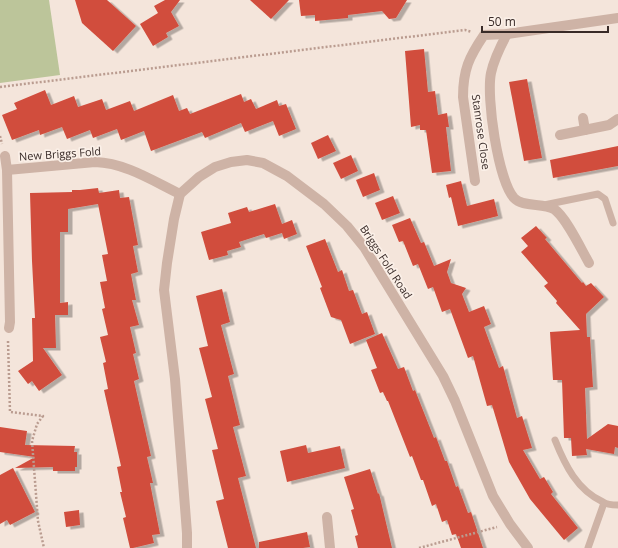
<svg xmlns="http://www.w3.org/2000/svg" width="618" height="548" viewBox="0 0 618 548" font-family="'Open Sans',sans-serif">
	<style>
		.green { fill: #bcc59a }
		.building { fill: #d14d3d; filter: url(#shadow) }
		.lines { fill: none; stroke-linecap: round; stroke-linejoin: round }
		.path { stroke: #ba9c90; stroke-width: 2.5; stroke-dasharray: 2 2; stroke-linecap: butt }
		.service { stroke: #ceb3a6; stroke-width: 7 }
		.minor { stroke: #ceb3a6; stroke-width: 10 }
		.labels { text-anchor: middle; stroke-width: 3.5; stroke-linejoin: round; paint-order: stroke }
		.street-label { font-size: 11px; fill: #392b28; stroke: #fbf0e8 }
	</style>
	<defs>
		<filter id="shadow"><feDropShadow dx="4.5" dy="2.5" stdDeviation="0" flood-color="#0004"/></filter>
	</defs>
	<rect width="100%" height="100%" fill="#f4e5db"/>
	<path class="green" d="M0,0H49L60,75L0,83Z"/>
	<g class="building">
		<path d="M75,0H107L136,26L113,51L82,23Z"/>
		<path d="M165,0H180L171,12L179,26L166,33L168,37L153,46L140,24L158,13L154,6Z"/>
		<path d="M250,0H289L271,19Z"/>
		<path d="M299,0H407L396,18L389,19L382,11L348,15V18L315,21V15L301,16Z"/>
		<path d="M424,49L428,92L435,91L438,115L447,113L449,127H446L451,171L432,173L426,130H420V125L411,127L405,51Z"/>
		<path d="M527,79L542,158L524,161L509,82Z"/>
		<path d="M45,90L51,105L74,96L78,107L102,99L106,110L130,101L134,111L173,95L179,111L187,108L190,114L241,94L244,102L251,99L256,109L277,100L279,106L286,104L296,129L279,136L273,121L245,132L241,123L205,138L202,132L151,151L144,131L121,140L117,129L93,138L90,130L67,139L62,127L40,135L39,130L12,140L2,115L17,109L14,103Z"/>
		<path d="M328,135L336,151L318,159L311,143Z"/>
		<path d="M618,146V166L553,178L550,160Z"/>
		<path d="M351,155L358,171L341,179L333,163Z"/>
		<path d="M374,173L380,190L363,197L356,180Z"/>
		<path d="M461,181L467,206L494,199L498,216L458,226L451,197L449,198L446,185Z"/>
		<path d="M98,188L99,193L119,190L120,198L129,197L138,245L133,246L138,272L131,274L136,300H132L139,325L130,327L136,353L133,354L139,379L134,381L151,456L147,457L153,483H150L160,534L152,535L154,543L133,548H130L123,518L126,517L120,492H122L117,467L121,466L104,390L108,389L103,363L106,362L100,337L108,335L102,309L105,308L100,282L107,281L102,255L108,254L98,204L68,209V232H60V303L68,302V315H55L56,348H43L62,375L39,391L32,381L28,384L18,371L33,361L32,318H35L32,261L30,193L72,192V190H80Z"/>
		<path d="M393,196L400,213L382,220L375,203Z"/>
		<path d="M275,204L282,224L292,220L297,234L284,239L282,233L266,238L264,234L239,242L241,247L227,251L228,255L209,260L201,232L231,223L228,213L247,207L249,212Z"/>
		<path d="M410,218L421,243L424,242L434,266L451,259L447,272L451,283L466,288L462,294L469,312L484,306L491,324L484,327L499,368L503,366L517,418L522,416L532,448L523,450L540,479L544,477L553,492L551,494L578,528L564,540L530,499L509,462L492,405L487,406L473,356L468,358L450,309L442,312L433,287L428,289L418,264L413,266L403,241L399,242L392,225Z"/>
		<path d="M536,226L547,238L545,239L582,283L583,282L586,286L591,283L604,297L586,314L587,337H590L593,387L585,388L587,439L608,424L618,426V448L615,447L614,454L586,449L587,455L572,456L571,438H564L562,380H553L550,332L580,330L556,303L557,301L544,286L548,283L521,252L528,246L521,238Z"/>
		<path d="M325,239L338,272L342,270L349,291L353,290L362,314L367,312L375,334L350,344L341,320L331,317L320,288L322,287L306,246Z"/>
		<path d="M222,289L230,322L221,325L234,374L228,376L240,425L233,427L246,476L238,478L256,548H228L216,501L224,499L212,450L218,449L205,399L212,397L199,348L208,346L196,296Z"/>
		<path d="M382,333L398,369L404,367L413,391L415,390L434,438L436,437L445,461H447L456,487L458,486L468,513L471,512L483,548H461L456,534L452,535L447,520L442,522L436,504L432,506L423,480H421L412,456L410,457L388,401H387L383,392L380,393L371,370L377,368L366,340Z"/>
		<path d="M0,427L27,431L25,445L75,446L74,452H77V467H75V471H53V467L15,468L35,457L0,452Z"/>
		<path d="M306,445L308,453L340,446L345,468L287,482L280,451Z"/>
		<path d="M13,468L35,512L10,525L7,520L0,524V475Z"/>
		<path d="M370,469L378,494L379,493L392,548H358L355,536L358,535L351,510L354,509L344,477Z"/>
		<path d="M79,510L80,525L66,527L64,512Z"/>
		<path d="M307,532L310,547L303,548H259V542Z"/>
	</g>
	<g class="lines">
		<g class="path">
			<path d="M0,87L465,30L472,32"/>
			<path d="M0,136L2,144"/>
			<path d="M8,341L10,412L43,416L37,424L32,441L38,521L44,548"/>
			<path d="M419,548L497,527"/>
		</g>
		<g class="service">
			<path d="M544,205L598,194L605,199L613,223"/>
			<path d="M555,440C565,465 577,490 603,502C607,505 613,505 618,505"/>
			<path d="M588,548L604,503"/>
		</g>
		<g class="minor">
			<path d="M507,34C500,47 494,59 491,73C486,97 498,180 514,198C522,207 543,203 554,209C566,217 581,249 589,263"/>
			<path d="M583,118L585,130"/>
			<path d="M560,135L609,125L618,119"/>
			<path d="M5,156L7,170L10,322L9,328"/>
			<path d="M7,170L95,162C126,163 153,181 180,194"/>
			<path d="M475,181L463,97C463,70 469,57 484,35L507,34L618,18"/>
			<path d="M327,517L330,548"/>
			<path d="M187,548V533L175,379L164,290L167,263L174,219L180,194L199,177L215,167L231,162L247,160L263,163L287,176L324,204L347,226L364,247L443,376L455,401L493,496L510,524L528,548"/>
		</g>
	</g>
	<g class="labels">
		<g class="street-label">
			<text transform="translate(481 132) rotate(82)" y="4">Stanrose Close</text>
			<text transform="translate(60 154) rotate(-4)" y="4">New Briggs Fold</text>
			<text transform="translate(386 262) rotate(57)" y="4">Briggs Fold Road</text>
		</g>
	</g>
	<path d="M482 26v6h126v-6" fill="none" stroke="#392b28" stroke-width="2"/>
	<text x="488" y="26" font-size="12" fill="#392b28" stroke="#fbf0e8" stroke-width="3" paint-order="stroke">50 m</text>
</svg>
